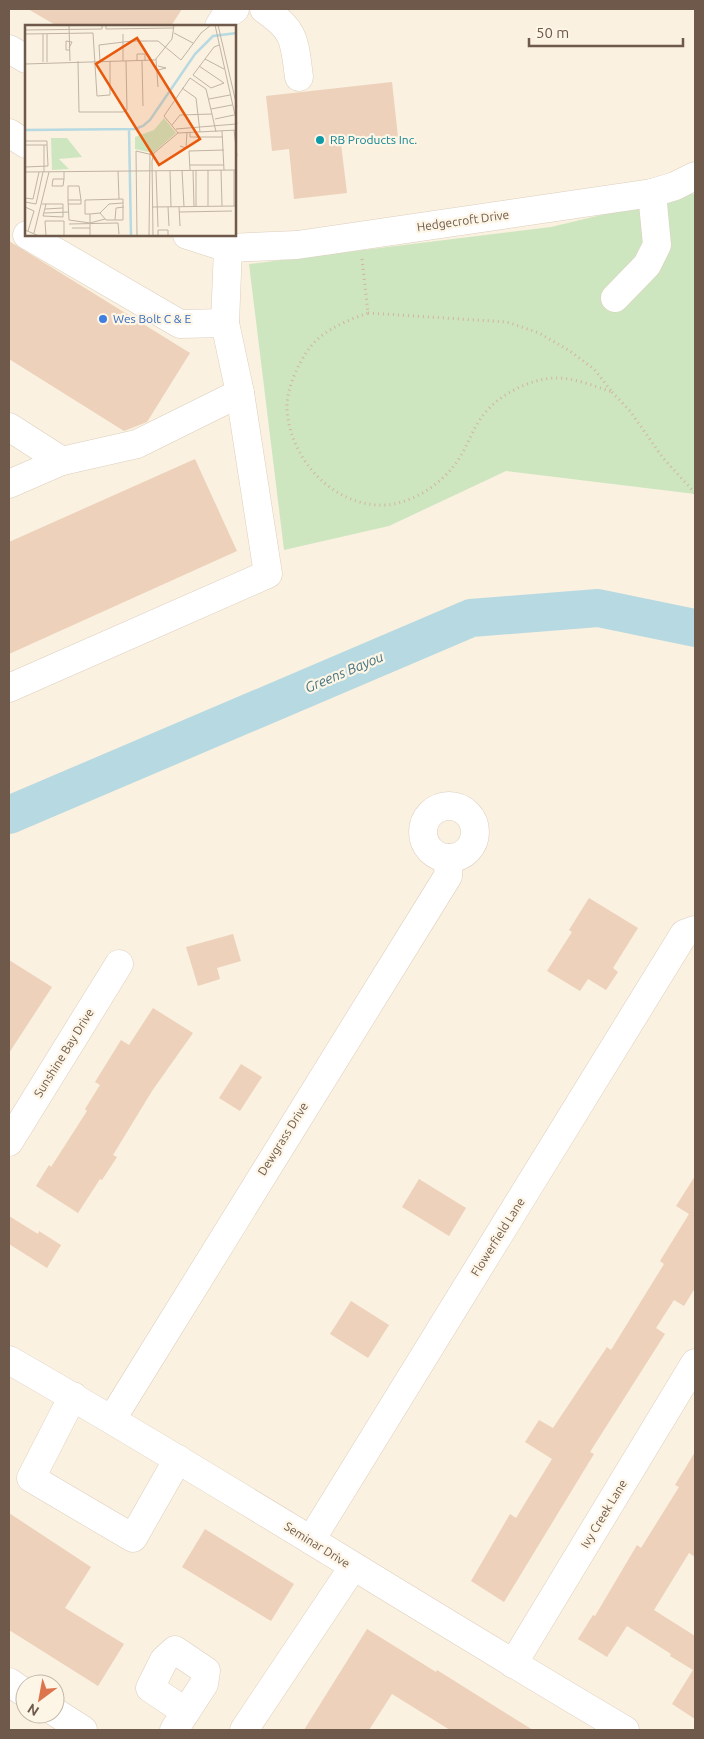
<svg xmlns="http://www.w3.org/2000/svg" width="704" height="1739" viewBox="0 0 704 1739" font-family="Ubuntu,sans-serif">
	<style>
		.green { fill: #cde6c0 }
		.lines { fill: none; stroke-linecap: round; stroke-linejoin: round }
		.river { stroke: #b7d9e1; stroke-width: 38 }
		.building { fill: #edd1ba }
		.minor-casing { stroke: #ddcebd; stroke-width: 29 }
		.path { stroke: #d1b59e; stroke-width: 3; stroke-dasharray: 1 4; stroke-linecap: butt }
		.minor { stroke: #fff; stroke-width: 28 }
		.culture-dot { fill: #0f9aa8; stroke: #fdf5e6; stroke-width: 2 }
		.shop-dot { fill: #3f7fe0; stroke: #fdf5e6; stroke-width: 2 }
		.labels { text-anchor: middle; stroke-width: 4.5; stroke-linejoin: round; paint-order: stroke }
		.culture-label { font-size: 12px; fill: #0d838f; stroke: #fdf5e6; text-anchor: start }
		.street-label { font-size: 12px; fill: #6e594a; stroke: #fdf5e6 }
		.shop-label { font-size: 12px; fill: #366cbe; stroke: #fdf5e6; text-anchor: start }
		.water-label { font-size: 14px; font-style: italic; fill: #467480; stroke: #fdf5e6 }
		.inset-river { fill: none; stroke: #b7d9e1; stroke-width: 2.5 }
		.inset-road { fill: none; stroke: #c2b4a4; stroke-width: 1 }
		.view { fill: #e8590c; fill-opacity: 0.15; stroke: #e8590c; stroke-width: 2.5 }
		.inset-edge { fill: none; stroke: #6e594a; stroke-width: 2.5 }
	</style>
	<rect width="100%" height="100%" fill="#faf1e0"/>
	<path class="green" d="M693,193L695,197V494L506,471L389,526L284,550L249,264L551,227Z"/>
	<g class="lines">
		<path class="river" d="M9,815L471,618L598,608L695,628"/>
	</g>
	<g class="building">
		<path d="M28,9H182L171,26H57Z"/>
		<path d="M392,82L398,137L341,144L347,193L294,199L289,149L272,151L266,96Z"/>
		<path d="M9,241L190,353L147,422L124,431L9,359Z"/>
		<path d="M195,459L237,551L9,654V542Z"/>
		<path d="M589,898L638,928L613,968L618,972L606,990L588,979L580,991L547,971L572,932L569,930Z"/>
		<path d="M233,934L241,961L217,968L220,979L198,986L186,947Z"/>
		<path d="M9,960L52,987L9,1053Z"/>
		<path d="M153,1008L193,1033L152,1091L113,1155L117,1157L102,1180L100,1179L78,1213L36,1186L49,1165L51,1167L87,1111L85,1109L100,1085L95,1082L121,1040L129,1045Z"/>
		<path d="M241,1064L262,1077L240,1111L219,1098Z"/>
		<path d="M695,1176V1288L684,1306L674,1300L656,1328L665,1334L590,1452L594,1454L504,1602L471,1581L510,1514L516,1518L552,1459L525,1442L539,1420L553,1428L607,1347L611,1350L664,1264L660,1261L689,1214L676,1206Z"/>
		<path d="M419,1179L466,1208L449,1236L402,1207Z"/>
		<path d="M9,1216L38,1234L39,1231L61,1245L47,1268L9,1244Z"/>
		<path d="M351,1301L389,1325L368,1358L330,1334Z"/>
		<path d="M695,1452V1557L689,1553L654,1610L695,1636V1719L672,1704L693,1670L670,1656L671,1654L627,1626L607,1657L578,1639L593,1615L595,1616L637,1545L641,1548L679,1487L675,1485Z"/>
		<path d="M9,1513L91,1567L65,1608L124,1644L98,1686L9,1630Z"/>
		<path d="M205,1529L294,1584L271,1621L182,1567Z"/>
		<path d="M367,1629L436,1672L437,1670L533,1730H450L392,1694L369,1730H304Z"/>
	</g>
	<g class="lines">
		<defs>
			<g id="minor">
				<path d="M264,9C296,31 294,40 299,77"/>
				<path d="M219,26L226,15L235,9"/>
				<path d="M9,49L26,59"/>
				<path d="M9,133L26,144"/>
				<path d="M27,235L180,324L225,323"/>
				<path d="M187,235L228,248L297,245L652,193L675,186L695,176"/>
				<path d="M615,298L647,265L657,245L652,193"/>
				<path d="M9,427L62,461L137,444L240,393"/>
				<path d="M9,484L62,461"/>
				<path d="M9,688L268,574L240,393L225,323L228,248"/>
				<circle cx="449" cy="832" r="26"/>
				<path d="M9,1142L119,964"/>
				<path d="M9,1360C217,1479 419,1609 625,1730"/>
				<path d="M73,1396L31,1478L133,1538L178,1459"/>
				<path d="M112,1419L448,876L449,858"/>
				<path d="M311,1540L684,934L695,930"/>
				<path d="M513,1664L695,1363"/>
				<path d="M9,1682L25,1693"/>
				<path d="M55,1712L83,1730"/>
				<path d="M174,1730L204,1684L206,1671L175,1650L164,1660L150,1688L186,1712"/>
				<path d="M244,1730L353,1567"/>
			</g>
		</defs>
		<use href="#minor" class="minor-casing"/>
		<g class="path">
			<path d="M362,259L368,313"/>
			<path d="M368,313L507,322L539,333L570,351L594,369L612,392C594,386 575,378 557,378C531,378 500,394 484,414C472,429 467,448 456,463C441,484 413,503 386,505C334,508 290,459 287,410C286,390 297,366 308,350C322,330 346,321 368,313Z"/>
			<path d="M612,392L630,411L663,458L695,493"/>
		</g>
		<use href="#minor" class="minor"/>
	</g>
	<circle class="culture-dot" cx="320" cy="140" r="5"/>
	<circle class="shop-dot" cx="103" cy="319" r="5"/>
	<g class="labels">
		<g class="culture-label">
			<text x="330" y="144">RB Products Inc.</text>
		</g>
		<g class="street-label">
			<text transform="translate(463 221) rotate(-8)" y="4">Hedgecroft Drive</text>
			<text transform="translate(64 1053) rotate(-58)" y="4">Sunshine Bay Drive</text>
			<text transform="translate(283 1139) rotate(-58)" y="4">Dewgrass Drive</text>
			<text transform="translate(498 1237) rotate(-58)" y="4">Flowerfield Lane</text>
			<text transform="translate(604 1514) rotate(-59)" y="4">Ivy Creek Lane</text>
			<text transform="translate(317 1545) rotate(32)" y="4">Seminar Drive</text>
		</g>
		<g class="shop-label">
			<text x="113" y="323">Wes Bolt C &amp; E</text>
		</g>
		<g class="water-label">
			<text transform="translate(344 672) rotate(-23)" y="5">Greens Bayou</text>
		</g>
	</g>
	<g transform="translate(25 25)">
		<rect width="211" height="211" fill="#faf1e0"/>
		<path d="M139,93L151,108L128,128L110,124V112L129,105ZM26,113H42L57,132L34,134L44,144L27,145Z" fill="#cde6c0"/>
		<path class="inset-river" d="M104,104L106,211M0,105L110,104L118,101L125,95L170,29L188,11L212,8"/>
		<path class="inset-road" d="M44,0L45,36M81,0V4L149,3M190,0L212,99M193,0L212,82M0,5L77,4V0M149,8L168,18M0,9L68,8L72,71L85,70V36M18,9V37M22,9V37M194,20L189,22L168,50L186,63L199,58M44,23L47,17L41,16V25H45M131,34L133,62M180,34L199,44M53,36L54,87H98L102,85L101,36M75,36L74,20L107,16H133L156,35L176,8L186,0M98,36V9M112,36V29H120V36M117,36L118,81M0,39L130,35L147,14L149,0M174,41L199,58M133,45L141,43L133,41M157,63L171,73L175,107M184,74L205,70M186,84L207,80M190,94L209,90M147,100L155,90L187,89L191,107M151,104L211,99M209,105L212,131M197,106L199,145M165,107V112H198M153,108L139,91L165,53L181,64L187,89M0,116H22V120M0,120H19V147M155,121L161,123L162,107M165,140H199M0,142L23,141L22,120H19M157,145L159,182M165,145L164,126L199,125M168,145L169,182M171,145V181M183,145V181M196,145L197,181M209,145V181M93,146L94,174M131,146L133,202M145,146L146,182M0,147L212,145M39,154H28L27,161H38L39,154V147M0,173L8,174L14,147M43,175V161H54L56,175M0,177L11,179L18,147M17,179H38V192L18,191L21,179M43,179H56V175H43L44,195L65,198L80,194M0,182L9,186L3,206M127,182L212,181M143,182L144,201M154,182L155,201M20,184L38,183M154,187L207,186M19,188L44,187M75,188L84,179L98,178M90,195L91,183L99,182M44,199L93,198L94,209M47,203H65M0,205L14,211M9,208L24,147M21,211L20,196H39V211M65,211V189L75,188L81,195H98V174L60,175V189H65M112,211L111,126L128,130M124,211L125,128M128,211L127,136L129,128L153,108L212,105M133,211V205H143V210"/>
		<path class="view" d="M112,13L175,114L134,140L71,39Z"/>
		<rect width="211" height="211" class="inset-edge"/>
	</g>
	<rect width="704" height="1739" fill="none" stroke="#6e594a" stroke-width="20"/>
	<g transform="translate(40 1699) rotate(212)"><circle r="24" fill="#fdf5e6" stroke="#c4b7a8"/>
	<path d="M0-4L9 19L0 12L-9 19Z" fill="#dc754d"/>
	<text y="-8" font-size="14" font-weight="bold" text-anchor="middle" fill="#6e594a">N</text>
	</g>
	<path d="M529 38v8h154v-8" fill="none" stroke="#6e594a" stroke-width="2.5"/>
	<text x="536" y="38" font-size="15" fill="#6e594a" stroke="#fdf5e6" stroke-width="4" paint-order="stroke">50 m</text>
</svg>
